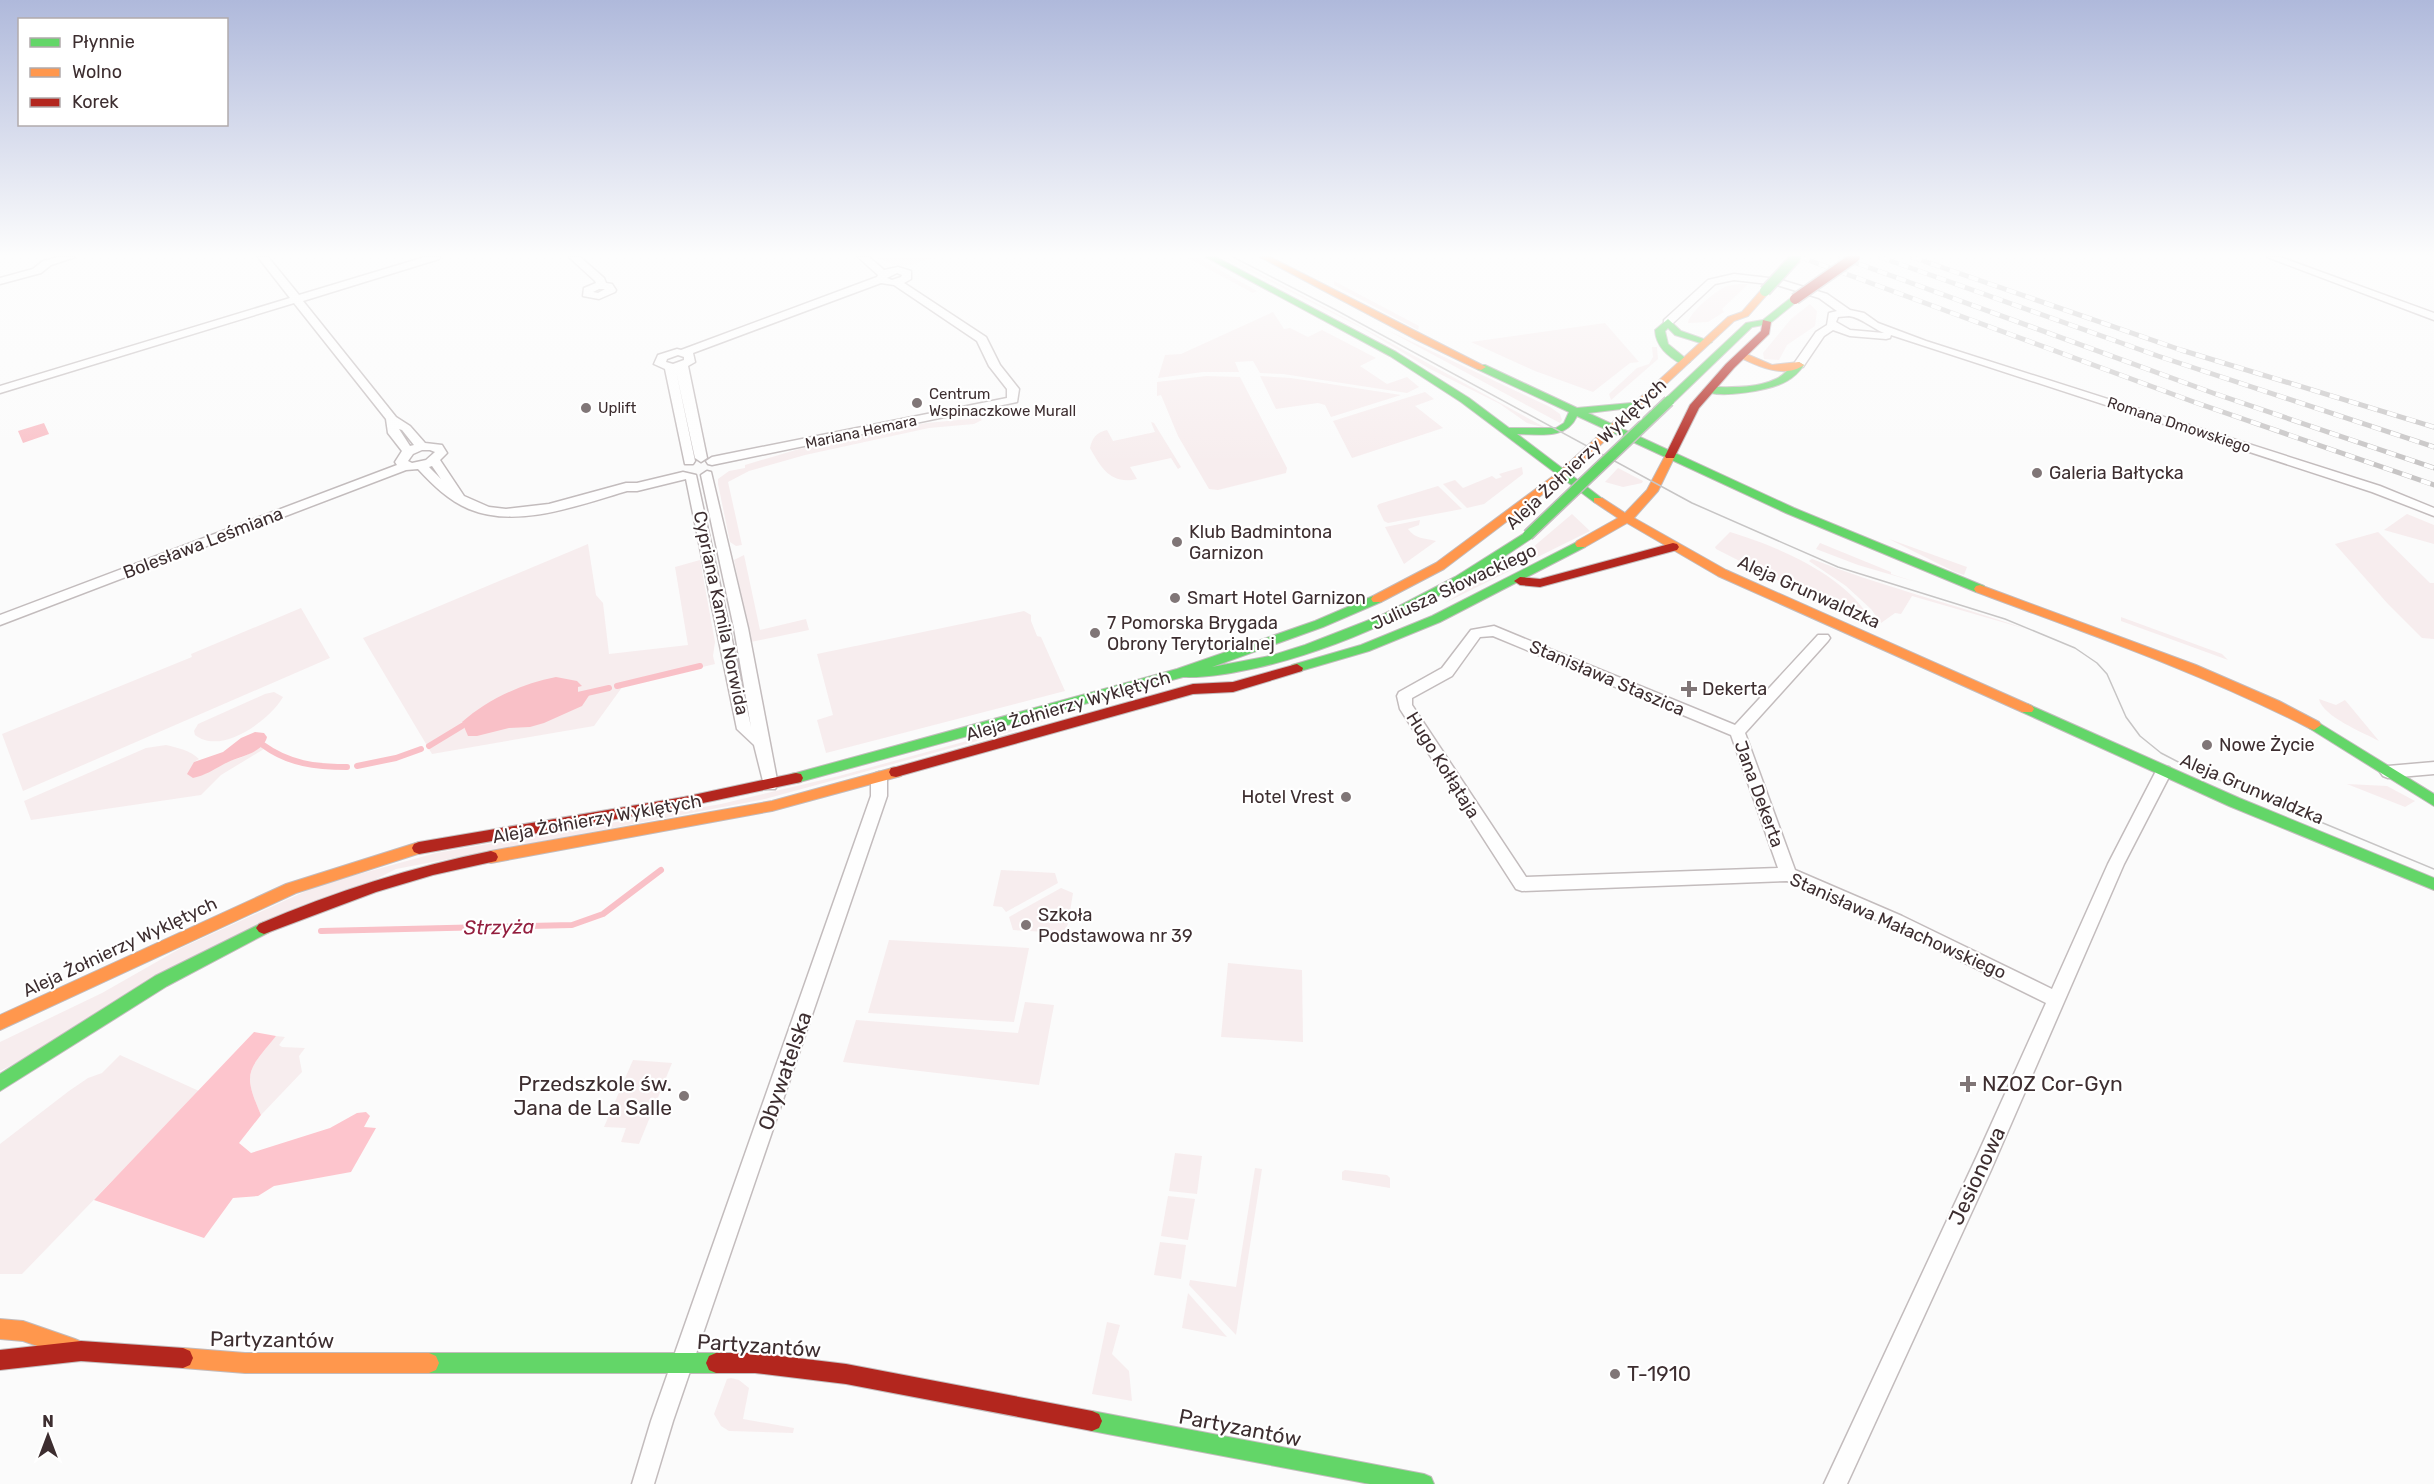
<svg xmlns="http://www.w3.org/2000/svg" width="2434" height="1484" viewBox="0 0 2434 1484" font-family="Rubik,sans-serif">
	<style>
		.green { fill: #f7edee }
		.forest { fill: #fdc5cd }
		.water { fill: #f9c0c7 }
		.lines { fill: none; stroke-linecap: round; stroke-linejoin: round }
		.stream { stroke: #f9c0c7; stroke-width: 6 }
		.street-casing { stroke: #c3bcbd; stroke-width: 3 }
		.fast-casing { stroke: #c3bcbd; stroke-width: 2 }
		.slow-casing { stroke: #c3bcbd; stroke-width: 2 }
		.jam-casing { stroke: #c3bcbd; stroke-width: 2 }
		.street { fill: #fefefe; fill-rule: evenodd }
		.fast { fill: #63d668; fill-rule: evenodd }
		.slow { fill: #ff974d; fill-rule: evenodd }
		.jam { fill: #b3261e; fill-rule: evenodd }
		.tram { stroke: #c7c5c5; stroke-width: 1.5 }
		.rail-casing { stroke: #c7c5c5; stroke-width: 5 }
		.rail { stroke: #fff; stroke-width: 4; stroke-dasharray: 10; stroke-linecap: butt }
		.fast-bridge-casing { stroke: #c3bcbd; stroke-width: 13; stroke-linecap: butt }
		.jam-bridge-casing { stroke: #c3bcbd; stroke-width: 13; stroke-linecap: butt }
		.fast-bridge { stroke: #63d668; stroke-width: 10 }
		.jam-bridge { stroke: #b3261e; stroke-width: 10 }
		.poi-dot { fill: #807677; stroke: #fff; stroke-width: 2 }
		.labels { text-anchor: middle; stroke-width: 4.5; stroke-linejoin: round; paint-order: stroke }
		.far-poi-label { font-size: 15px; fill: #3d2e30; stroke: #fff; text-anchor: start }
		.far-street-label { font-size: 15px; fill: #3d2e30; stroke: #fff }
		.street-label { font-size: 18px; fill: #3d2e30; stroke: #fff }
		.poi-label { font-size: 18px; fill: #3d2e30; stroke: #fff; text-anchor: start }
		.water-label { font-size: 20px; font-style: italic; fill: #931e3e; stroke: #fff }
		.near-street-label { font-size: 21px; fill: #3d2e30; stroke: #fff }
		.near-poi-label { font-size: 21px; fill: #3d2e30; stroke: #fff; text-anchor: start }
	</style>
	<rect width="100%" height="100%" fill="#fbfbfb"/>
	<g class="green">
		<path d="M877,257H934C909,266 900,271 877,257Z"/>
		<path d="M1186,257H1197L1257,291L1253,293Z"/>
		<path d="M1222,257H1228L1347,319L1546,428L1527,423L1500,404L1430,369L1362,328Z"/>
		<path d="M1334,281L1419,326L1418,330L1334,285Z"/>
		<path d="M1739,284H1748L1722,309L1724,312L1708,322L1688,323C1689,313 1714,292 1725,287C1728,285 1735,285 1739,284Z"/>
		<path d="M1810,304L1817,311L1815,326L1787,345L1779,360L1764,359L1763,353L1791,319Z"/>
		<path d="M1273,312L1284,329L1290,328L1308,337L1322,330L1376,358L1360,366L1387,384L1407,377L1419,387L1407,393L1283,374L1260,373L1253,361L1235,362L1239,372H1203L1158,378L1165,355L1181,354Z"/>
		<path d="M1605,323L1639,362L1630,363L1593,392L1535,371L1471,342Z"/>
		<path d="M1387,330L1550,407L1560,414L1562,420L1560,423Z"/>
		<path d="M1652,347H1657L1658,359L1611,400L1609,394L1637,368L1649,364L1653,357Z"/>
		<path d="M1206,376L1240,377L1287,468L1286,473L1218,490L1209,489L1178,436L1161,395L1157,396V382Z"/>
		<path d="M1260,376L1291,378L1401,395L1331,417L1325,405L1318,403L1276,409Z"/>
		<path d="M1425,392L1434,399L1415,406L1443,428L1352,458L1333,421Z"/>
		<path d="M980,418L982,420L974,424L929,428L805,455L749,471L728,482L742,545L736,546L730,542L718,484V479L729,471L745,468V465L799,449L926,423Z"/>
		<path d="M1151,422L1154,423L1181,467L1178,469L1171,458L1130,467L1137,479C1111,485 1101,468 1090,448C1092,438 1097,432 1107,430L1113,441L1155,432Z"/>
		<path d="M1522,467L1523,474L1484,504L1467,508L1443,484L1455,480L1463,488L1492,476L1496,479L1502,477L1499,474Z"/>
		<path d="M1618,468L1643,481L1642,483L1623,487L1605,482Z"/>
		<path d="M1438,486L1462,509L1388,523L1384,521L1377,506L1379,504Z"/>
		<path d="M1572,514L1590,531L1445,603L1532,548Z"/>
		<path d="M2407,514L2434,525V544L2384,530Z"/>
		<path d="M1420,520L1419,525L1408,529C1415,539 1425,538 1436,541L1404,564L1385,527Z"/>
		<path d="M1730,532C1777,546 1848,576 1872,622L1871,624H1866L1804,598L1783,583L1716,549L1715,547Z"/>
		<path d="M2378,532L2430,583H2434V639L2422,638L2388,604L2335,544Z"/>
		<path d="M1889,539L1967,567L1964,575L1955,572Z"/>
		<path d="M1820,543L1891,572V574L1916,582L1858,565L1816,549Z"/>
		<path d="M588,544L596,595L603,603L609,654L688,645L675,567L700,560L715,642L713,656L715,664L623,686L594,726L432,754L363,638Z"/>
		<path d="M744,555L760,630L806,619L809,630L751,642L734,560Z"/>
		<path d="M1812,559C1882,587 1955,604 2026,629L1912,596L1901,614L1895,613L1881,623L1871,609L1846,586L1809,561Z"/>
		<path d="M301,608L330,658L23,791L2,734L192,657L191,654Z"/>
		<path d="M1024,611L1031,615V621L1037,636L1041,637L1065,691L826,753L817,720L833,715L817,654Z"/>
		<path d="M2121,617L2222,654L2228,660L2121,621Z"/>
		<path d="M274,692L283,697C270,720 221,756 195,735L194,731L198,724L265,694Z"/>
		<path d="M2319,699L2336,705L2345,700L2379,741C2364,733 2322,716 2319,699Z"/>
		<path d="M1065,714L1010,732L765,799L396,869L0,1071V1042L102,993L181,948L319,885L436,853L721,804L839,776Z"/>
		<path d="M166,745C178,748 190,750 199,759L194,762C218,762 242,764 260,745L264,749L221,775L201,795L31,820L24,801L146,748Z"/>
		<path d="M2347,784L2387,786L2415,801L2405,807Z"/>
		<path d="M1001,870L1055,873L1058,883L1006,912L1002,907L993,906Z"/>
		<path d="M1061,888L1073,893L1068,924L1063,933L1013,930L1009,917Z"/>
		<path d="M889,940L1029,948L1014,1022L868,1013Z"/>
		<path d="M1228,963L1302,970L1303,1042L1221,1037Z"/>
		<path d="M1025,1002L1054,1005L1039,1085L843,1062L856,1020L1018,1033Z"/>
		<path d="M276,1036L285,1037L279,1045L282,1047L305,1048L299,1056L302,1072L261,1115C242,1071 248,1071 276,1036Z"/>
		<path d="M120,1055L199,1091L22,1274H0V1144L69,1091L88,1078L102,1073Z"/>
		<path d="M633,1060L672,1063L639,1144L621,1142L626,1128L604,1127Z"/>
		<path d="M1175,1153L1202,1156L1197,1194L1169,1191Z"/>
		<path d="M1255,1168L1262,1169L1236,1335L1189,1285L1190,1280L1236,1287Z"/>
		<path d="M1345,1170L1387,1175L1390,1178V1188L1342,1180V1172Z"/>
		<path d="M1168,1196L1195,1199L1188,1240L1161,1236Z"/>
		<path d="M1160,1242L1186,1245L1181,1279L1154,1275Z"/>
		<path d="M1188,1293L1227,1337L1182,1328Z"/>
		<path d="M1107,1322L1120,1325L1112,1354L1129,1371L1132,1401L1092,1394Z"/>
		<path d="M731,1378L739,1380L749,1388L743,1419L794,1428L793,1433L729,1431L721,1426L714,1414L727,1379Z"/>
	</g>
	<path class="forest" d="M254,1032L276,1036C248,1071 242,1071 261,1115L239,1143L251,1153L330,1128L357,1113L366,1112L370,1116L364,1127L376,1128L351,1172L274,1186L258,1196L233,1198L204,1238L94,1200Z"/>
	<g class="water">
		<path d="M44,423L49,434L23,443L18,431Z"/>
		<path d="M556,677L577,681L582,686L578,687V697L590,694L582,706L544,723L530,727L509,728L477,736H468L462,722C488,699 521,684 556,677Z"/>
		<path d="M255,732L264,733L267,737C263,754 236,757 224,764C213,770 206,775 193,778L187,774L194,762L223,752L241,738Z"/>
	</g>
	<g class="lines">
		<g class="stream">
			<path d="M617,686L700,666"/>
			<path d="M578,695L609,688"/>
			<path d="M263,745C289,764 316,767 347,767"/>
			<path d="M429,746L462,726"/>
			<path d="M357,766L396,758L421,749"/>
			<path d="M321,931L572,925L603,914L661,870"/>
		</g>
		<defs>
			<g id="street">
				<path d="M59,257H75L51,265L41,273L0,284V278L33,269L43,261Z"/>
				<path d="M258,257H268L299,295L425,257H440L439,259L303,301L396,417L410,426L425,443L442,445L447,453L440,460L464,496L489,507L506,509L549,504L626,483H637L683,472L696,475L751,727L734,628L701,475L707,471L711,472L748,628L778,785L775,789H765L754,745L737,729L686,479L637,491H627C579,505 518,529 469,509C449,501 432,484 418,469L406,470L0,625V615L397,465L395,462L402,451L388,433L386,419L294,303L0,393V386L290,298ZM399,429L402,430L414,445L410,446ZM422,450H430L435,452L426,460L412,463L408,461L413,454ZM432,466L441,479L429,467Z"/>
				<path d="M569,257H580L604,278L606,283L612,284L616,290L615,292L599,299L583,296L584,288L596,283L595,281ZM599,289H605L598,293L593,292Z"/>
				<path d="M858,257H869L884,270L898,267L911,271V279L904,283L986,337L1000,365L1019,389L1017,402L712,465L708,464L706,461L712,457L1007,398V389L989,366L977,341L894,285L881,283L693,353L695,362L688,366L707,458L701,462L695,458L676,371L695,461L693,464H685L665,369L654,364L658,355L677,349L681,350L877,277L878,275ZM897,273L902,275L901,277L892,280L887,278ZM678,355L684,357V360L673,364L666,362L667,359Z"/>
				<path d="M2267,257H2280L2434,313V320Z"/>
				<path d="M1734,274L1778,279L1827,294L1850,310L1864,313L1878,323L1926,341L2380,486L2434,508V516L2372,492L1891,335L1890,338L1886,339L1850,336L1833,330L1824,336L1803,367H1795L1793,365L1816,332L1827,325L1829,313L1837,311L1819,298L1777,285L1734,280L1715,284L1672,324H1664V320L1708,280ZM1849,316C1862,318 1872,328 1884,333L1850,330L1836,322L1838,317Z"/>
				<path d="M1494,626L1735,725L1818,635H1828L1830,638L1828,641L1745,733L1795,870L1902,916L2052,989L2108,864L2156,771L2159,767H2169L2172,771L2124,864L1991,1170L1847,1484H1824L1977,1156L2046,1003L1890,926L1787,881L1522,891L1516,889L1400,709L1397,696L1399,692L1442,668L1471,630ZM1493,636L1731,735L1778,868L1526,877L1412,705V698L1452,676L1480,637Z"/>
				<path d="M2434,762V774L2388,778L2383,776L2380,772L2383,768L2388,766Z"/>
				<path d="M879,772L884,774L887,778V796L673,1421L654,1484H632L651,1421L871,796V778L874,774Z"/>
			</g>
			<g id="fast">
				<path d="M1206,257H1216L1396,352L1469,398L1509,428H1556L1564,423L1569,412L1477,369V365H1485L1577,408L1642,402L1643,404L1638,407L1588,413L1794,508L1984,586L1986,589L1984,592H1976L1786,513L1577,416C1566,440 1540,434 1517,434L1604,500L1598,503L1594,502L1461,402L1390,356Z"/>
				<path d="M1792,297L1800,299L1769,324L1752,327L1673,403H1665V399L1746,323L1763,320Z"/>
				<path d="M1668,319L1681,331L1712,342L1707,345L1675,335L1668,328L1665,331L1668,344L1690,362L1685,365L1681,364C1668,356 1656,347 1655,330Z"/>
				<path d="M1799,362L1804,365C1799,372 1794,377 1787,381C1772,390 1717,400 1703,390L1708,387C1730,387 1755,389 1776,379C1785,375 1790,366 1799,362Z"/>
				<path d="M1528,531L1534,535L1532,538C1447,596 1357,645 1256,668C1232,673 1207,678 1183,677L796,783L791,782L789,778L791,774L796,773L1177,669L1315,621L1373,596H1381L1383,599L1381,602L1323,627L1212,667L1270,656L1305,645L1382,615L1455,577Z"/>
				<path d="M1581,540L1587,544L1585,547L1440,622L1369,651L1297,672L1291,668L1292,665L1361,645L1432,616Z"/>
				<path d="M2027,704L2239,798L2434,878V890L2229,806L2022,712L2020,709L2022,706Z"/>
				<path d="M2314,720L2434,794V806L2309,728L2307,725Z"/>
				<path d="M264,922L269,924L272,928L269,932L167,986L0,1091V1074L155,976Z"/>
				<path d="M429,1353H716L723,1356L726,1363L723,1370L716,1373H429L422,1370L419,1363L422,1356Z"/>
				<path d="M1092,1411L1424,1474L1431,1477L1434,1484H1370L1092,1431L1085,1428L1082,1421L1085,1414Z"/>
			</g>
			<g id="slow">
				<path d="M1260,257H1270L1486,367L1481,370L1477,369L1417,340Z"/>
				<path d="M1762,289L1770,291L1748,316L1734,321L1568,475L1444,569L1381,602H1373L1371,599L1373,596L1436,563L1560,471L1728,317L1742,312Z"/>
				<path d="M1742,352L1772,365L1799,362L1804,365C1784,379 1758,366 1739,357V353Z"/>
				<path d="M1670,453L1675,456L1658,491L1634,518L1726,570L2032,706L2034,709L2032,712H2022L1718,576L1627,523L1585,547H1577L1575,544L1577,541L1618,518L1594,502V498H1602L1625,513L1647,490L1665,456Z"/>
				<path d="M1980,585L2196,665L2279,701L2319,722L2321,725L2314,730L2309,728C2202,673 2089,634 1976,592L1974,589L1976,586Z"/>
				<path d="M896,767L901,768L903,772L901,776L772,811L491,863L486,861L484,857L486,853L491,851L772,801Z"/>
				<path d="M419,842L424,844L426,848L424,852L296,893L0,1030V1015L286,884Z"/>
				<path d="M0,1319L23,1321L75,1339L82,1342L85,1349L82,1356L75,1359L23,1341L0,1339Z"/>
				<path d="M183,1348L245,1353H429L436,1356L439,1363L436,1370L429,1373H245L183,1368L176,1365L173,1358L176,1351Z"/>
			</g>
			<g id="jam">
				<path d="M1763,320L1771,322L1769,334L1734,368L1699,408L1674,458H1666L1665,456L1690,405L1726,364L1761,331Z"/>
				<path d="M1673,543L1677,544L1679,547L1677,550L1540,587L1520,585L1514,581L1520,577L1540,579Z"/>
				<path d="M1297,664L1303,668L1302,671L1233,692L1193,694L896,777L891,776L889,772L891,768L896,767L1193,684L1233,682Z"/>
				<path d="M796,773L801,774L803,778L801,782L684,807L419,854L414,852L412,848L414,844L419,842L684,797Z"/>
				<path d="M491,851L496,853L498,857L496,861L433,875L376,892L264,934L259,932L256,928L259,924C334,892 411,867 491,851Z"/>
				<path d="M81,1341L183,1348L190,1351L193,1358L190,1365L183,1368L81,1361L0,1370V1350Z"/>
				<path d="M716,1353H755L846,1364L1092,1411L1099,1414L1102,1421L1099,1428L1092,1431L846,1384L755,1373H716L709,1370L706,1363L709,1356Z"/>
			</g>
		</defs>
		<use href="#street" class="street-casing"/>
		<use href="#fast" class="fast-casing"/>
		<use href="#slow" class="slow-casing"/>
		<use href="#jam" class="jam-casing"/>
		<use href="#street" class="street"/>
		<use href="#fast" class="fast"/>
		<use href="#slow" class="slow"/>
		<use href="#jam" class="jam"/>
		<path class="tram" d="M1233,257L1334,309L1692,503L1838,567L2005,619L2075,648L2097,663L2107,674L2126,717L2140,736L2161,753L2188,767L2434,869"/>
		<defs>
			<g id="rail">
				<path d="M1800,257L2194,402L2434,485"/>
				<path d="M1840,257L2213,393L2434,468"/>
				<path d="M1880,257L2158,356L2434,447"/>
				<path d="M1912,257L2181,350L2434,427"/>
			</g>
		</defs>
		<use href="#rail" class="rail-casing"/>
		<use href="#rail" class="rail"/>
		<defs>
			<g id="fast-bridge">
				<path d="M1765,291L1796,257"/>
				<path d="M1528,535L1669,401"/>
			</g>
			<path id="jam-bridge" d="M1795,299L1855,257"/>
		</defs>
		<use href="#fast-bridge" class="fast-bridge-casing"/>
		<use href="#jam-bridge" class="jam-bridge-casing"/>
		<use href="#fast-bridge" class="fast-bridge"/>
		<use href="#jam-bridge" class="jam-bridge"/>
	</g>
	<linearGradient id="sky" x2="0" y2="1"><stop stop-color="#afb9db"/><stop offset="0.55" stop-color="#fdfdfd"/><stop offset="1" stop-color="#fdfdfd" stop-opacity="0"/></linearGradient>
	<rect width="2434" height="464" fill="url(#sky)"/>
	<g class="poi-dot">
		<circle cx="917" cy="403" r="6"/>
		<circle cx="586" cy="408" r="6"/>
		<circle cx="2037" cy="473" r="6"/>
		<circle cx="1177" cy="542" r="6"/>
		<circle cx="1175" cy="598" r="6"/>
		<circle cx="1095" cy="633" r="6"/>
		<path d="M1686 680h6v6h6v6h-6v6h-6v-6h-6v-6h6z"/>
		<circle cx="2207" cy="745" r="6"/>
		<circle cx="1346" cy="797" r="6"/>
		<circle cx="1026" cy="925" r="6"/>
		<path d="M1965 1075h6v6h6v6h-6v6h-6v-6h-6v-6h6z"/>
		<circle cx="684" cy="1096" r="6"/>
		<circle cx="1615" cy="1374" r="6"/>
	</g>
	<g class="labels">
		<g class="far-poi-label">
			<text x="929" y="399">Centrum<tspan x="929" dy="17">Wspinaczkowe Murall</tspan></text>
			<text x="598" y="413">Uplift</text>
		</g>
		<g class="far-street-label">
			<text transform="translate(2179 425) rotate(18)" y="5">Romana Dmowskiego</text>
			<text transform="translate(861 432) rotate(-12)" y="5">Mariana Hemara</text>
		</g>
		<g class="street-label">
			<text transform="translate(1586 454) rotate(-43)" y="6">Aleja Żołnierzy Wyklętych</text>
			<text transform="translate(203 543) rotate(-21)" y="6">Bolesława Leśmiana</text>
			<text transform="translate(1454 587) rotate(-25)" y="6">Juliusza Słowackiego</text>
			<text transform="translate(1809 592) rotate(24)" y="6">Aleja Grunwaldzka</text>
			<text transform="translate(721 613) rotate(78)" y="6">Cypriana Kamila Norwida</text>
			<text transform="translate(1607 678) rotate(23)" y="6">Stanisława Staszica</text>
			<text transform="translate(1068 706) rotate(-16)" y="6">Aleja Żołnierzy Wyklętych</text>
			<text transform="translate(1443 765) rotate(58)" y="6">Hugo Kołłątaja</text>
			<text transform="translate(2252 789) rotate(23)" y="6">Aleja Grunwaldzka</text>
			<text transform="translate(1759 794) rotate(70)" y="6">Jana Dekerta</text>
			<text transform="translate(597 819) rotate(-10)" y="6">Aleja Żołnierzy Wyklętych</text>
			<text transform="translate(1898 926) rotate(24)" y="6">Stanisława Małachowskiego</text>
			<text transform="translate(120 947) rotate(-25)" y="6">Aleja Żołnierzy Wyklętych</text>
		</g>
		<g class="poi-label">
			<text x="2049" y="479">Galeria Bałtycka</text>
			<text x="1189" y="538">Klub Badmintona<tspan x="1189" dy="21">Garnizon</tspan></text>
			<text x="1187" y="604">Smart Hotel Garnizon</text>
			<text x="1107" y="629">7 Pomorska Brygada<tspan x="1107" dy="21">Obrony Terytorialnej</tspan></text>
			<text x="1702" y="695">Dekerta</text>
			<text x="2219" y="751">Nowe Życie</text>
			<text x="1334" y="803" text-anchor="end">Hotel Vrest</text>
			<text x="1038" y="921">Szkoła<tspan x="1038" dy="21">Podstawowa nr 39</tspan></text>
		</g>
		<g class="water-label">
			<text transform="translate(499 927) rotate(-1)" y="7">Strzyża</text>
		</g>
		<g class="near-street-label">
			<text transform="translate(785 1071) rotate(-71)" y="7">Obywatelska</text>
			<text transform="translate(1977 1176) rotate(-65)" y="7">Jesionowa</text>
			<text transform="translate(272 1340) rotate(1)" y="7">Partyzantów</text>
			<text transform="translate(759 1346) rotate(4)" y="7">Partyzantów</text>
			<text transform="translate(1240 1428) rotate(11)" y="7">Partyzantów</text>
		</g>
		<g class="near-poi-label">
			<text x="672" y="1091" text-anchor="end">Przedszkole św.<tspan x="672" dy="24">Jana de La Salle</tspan></text>
			<text x="1982" y="1091">NZOZ Cor-Gyn</text>
			<text x="1627" y="1381">T-1910</text>
		</g>
	</g>
	<rect x="18" y="18" width="210" height="108" fill="#ffffff" stroke="#b1abac" stroke-width="1.5"/>
	<rect x="30" y="38" width="30" height="9" fill="#63d668" stroke="#b1abac" stroke-width="1.5"/>
	<text x="72" y="48" font-size="18" fill="#3d2e30">Płynnie</text>
	<rect x="30" y="68" width="30" height="9" fill="#ff974d" stroke="#b1abac" stroke-width="1.5"/>
	<text x="72" y="78" font-size="18" fill="#3d2e30">Wolno</text>
	<rect x="30" y="98" width="30" height="9" fill="#b3261e" stroke="#b1abac" stroke-width="1.5"/>
	<text x="72" y="108" font-size="18" fill="#3d2e30">Korek</text>
	<g transform="translate(48 1436)" stroke="#ffffff" stroke-width="4.5" paint-order="stroke">
	<path d="M0-4.5L10 22L0 15L-10 22Z" fill="#3d2e30"/>
	<text y="-9" font-size="16" font-weight="bold" text-anchor="middle" fill="#3d2e30">N</text>
	</g>
</svg>
